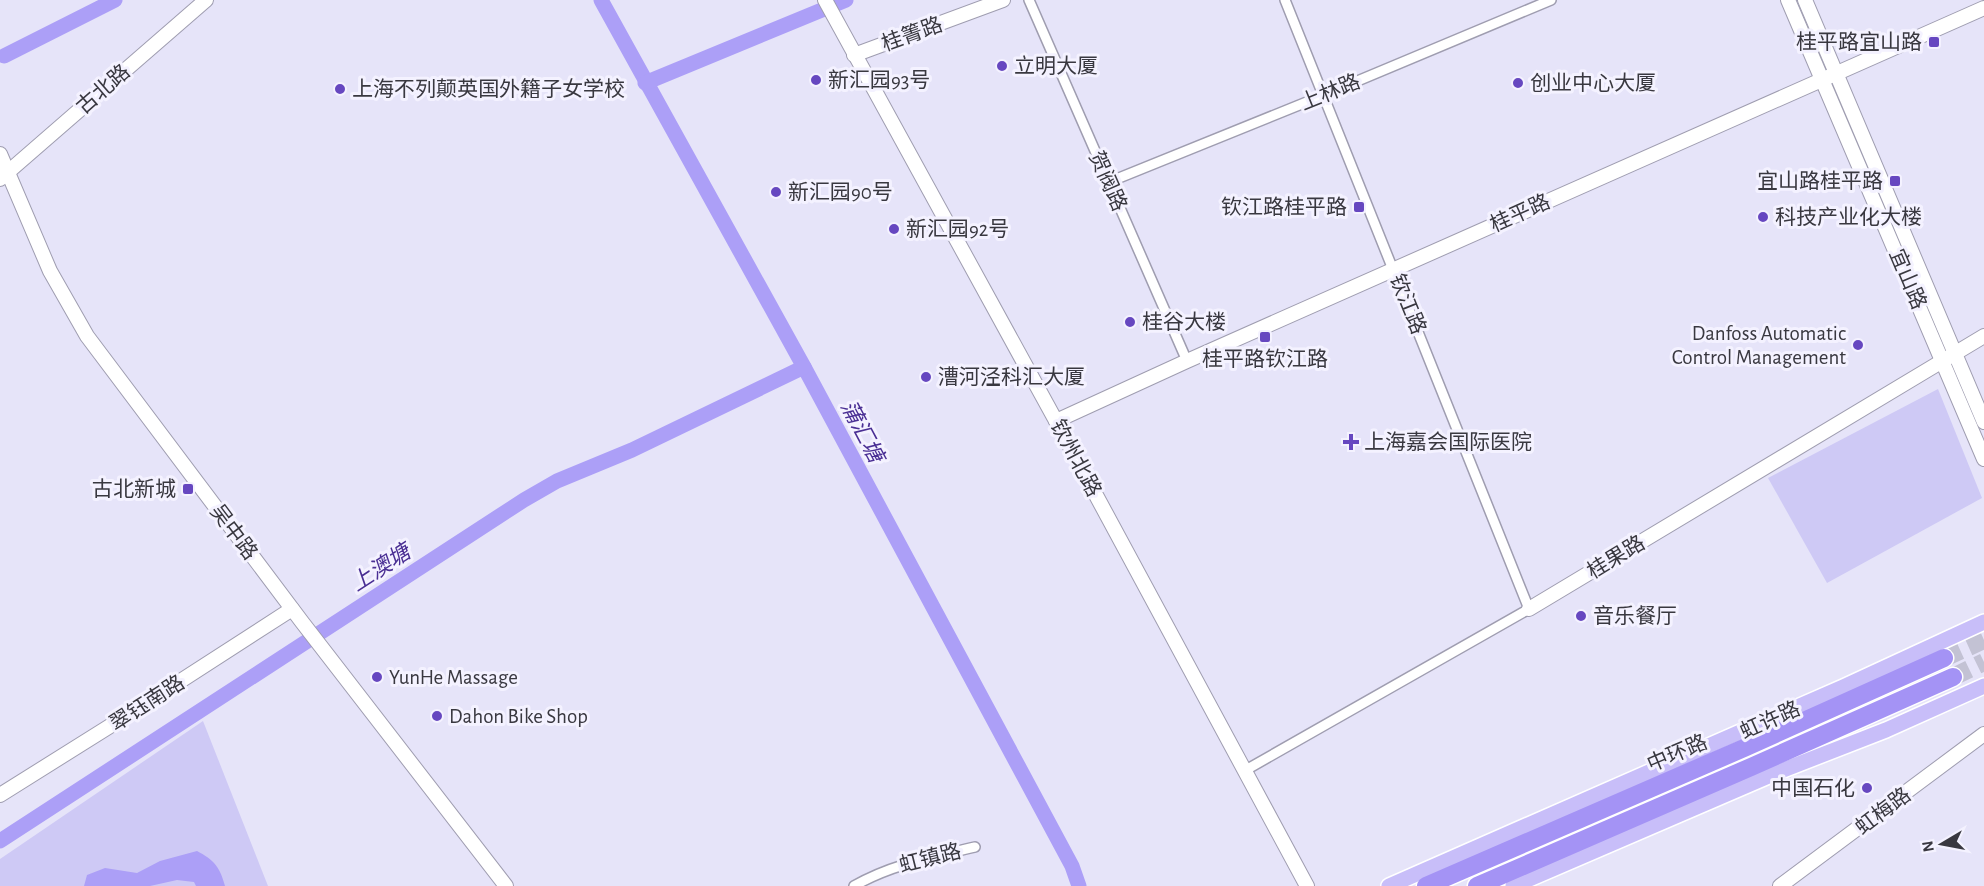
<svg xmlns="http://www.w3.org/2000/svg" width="1984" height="886" viewBox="0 0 1984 886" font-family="'Alegreya Sans','Noto Sans SC',sans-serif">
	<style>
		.green { fill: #cec9f5 }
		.water { fill: #ac9ff7 }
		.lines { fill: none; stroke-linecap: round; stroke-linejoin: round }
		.river { stroke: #ac9ff7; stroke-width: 15 }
		.highway-tunnel { stroke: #c3c2d4; stroke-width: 18; stroke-dasharray: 18 9; stroke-linecap: butt }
		.street-casing { stroke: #9f9db0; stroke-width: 12 }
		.secondary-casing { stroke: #9f9db0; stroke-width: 16 }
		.primary-casing { stroke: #fff; stroke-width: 18 }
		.highway-casing { stroke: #fff; stroke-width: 21 }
		.street { stroke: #fff; stroke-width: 9 }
		.secondary { stroke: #fff; stroke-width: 14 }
		.primary { stroke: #c8bef9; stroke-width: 15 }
		.highway { stroke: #a493f5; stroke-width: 18 }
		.poi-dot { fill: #6647c0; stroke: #f4f2ff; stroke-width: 2 }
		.labels { text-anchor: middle; stroke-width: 6; stroke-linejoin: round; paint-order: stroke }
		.street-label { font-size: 21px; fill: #393840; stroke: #f4f2ff }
		.poi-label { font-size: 21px; fill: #393840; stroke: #f4f2ff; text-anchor: start }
		.water-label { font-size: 22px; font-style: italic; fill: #4a2f94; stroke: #f4f2ff }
	</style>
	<rect width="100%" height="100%" fill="#e6e4f9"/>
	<g class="green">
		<path d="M1938,389L1982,498L1827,583L1768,478Z"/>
		<path d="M203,721L268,886H0V859Z"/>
	</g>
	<path class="water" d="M197,851C214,860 220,867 225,886H196L194,882L177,880L150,886H84L87,875L105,868L137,873L160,861Z"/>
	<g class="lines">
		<g class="river">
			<path d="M601,0L804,367L1072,866L1079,886"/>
			<path d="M4,56L115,0"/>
			<path d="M645,83L846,0"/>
			<path d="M0,841L524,500L557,481L632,450L804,367"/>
		</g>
		<g class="highway-tunnel">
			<path d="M1944,658L1984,640"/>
			<path d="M1953,677L1984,662"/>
		</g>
		<defs>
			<g id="street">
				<path d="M1029,0L1187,361"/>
				<path d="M1109,182L1324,95L1551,0"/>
				<path d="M1244,771L1529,609L1285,0"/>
				<path d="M854,886C892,864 933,857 975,847"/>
			</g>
			<g id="secondary">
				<path d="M825,0L1056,421L1307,886"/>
				<path d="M1788,0L1984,459"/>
				<path d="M1805,0L1984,422"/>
				<path d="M854,55L1003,0"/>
				<path d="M0,154L50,271L87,336L302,622L506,886"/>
				<path d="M0,179L206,0"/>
				<path d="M1056,421L1187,361L1984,8"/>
				<path d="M1529,609L1984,336"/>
				<path d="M0,795L134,711L292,609"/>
				<path d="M1780,886L1984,734"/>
			</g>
			<g id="primary">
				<path d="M1389,886L1843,687L1984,622"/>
				<path d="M1513,886L1778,772L1886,730L1984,686"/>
			</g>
			<g id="highway">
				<path d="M1426,886L1744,748L1944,658"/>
				<path d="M1477,886L1751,767L1953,677"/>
			</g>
		</defs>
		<use href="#street" class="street-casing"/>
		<use href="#secondary" class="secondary-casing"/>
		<use href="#primary" class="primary-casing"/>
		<use href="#highway" class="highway-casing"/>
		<use href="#street" class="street"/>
		<use href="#secondary" class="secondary"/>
		<use href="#primary" class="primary"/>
		<use href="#highway" class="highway"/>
	</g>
	<g class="poi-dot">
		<rect x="1928" y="36" width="12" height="12" rx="3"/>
		<circle cx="1002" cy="66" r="6"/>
		<circle cx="816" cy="80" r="6"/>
		<circle cx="1518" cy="83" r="6"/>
		<circle cx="340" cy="89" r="6"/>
		<rect x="1889" y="175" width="12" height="12" rx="3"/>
		<circle cx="776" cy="192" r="6"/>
		<rect x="1353" y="201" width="12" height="12" rx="3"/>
		<circle cx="1763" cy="217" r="6"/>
		<circle cx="894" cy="229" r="6"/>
		<circle cx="1130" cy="322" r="6"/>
		<rect x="1259" y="331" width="12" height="12" rx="3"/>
		<circle cx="1858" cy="345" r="6"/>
		<circle cx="926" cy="377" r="6"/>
		<path d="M1348 433h6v6h6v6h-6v6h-6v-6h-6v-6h6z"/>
		<rect x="182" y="483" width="12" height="12" rx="3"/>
		<circle cx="1581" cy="616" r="6"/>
		<circle cx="377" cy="677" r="6"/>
		<circle cx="437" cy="716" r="6"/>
		<circle cx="1867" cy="788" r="6"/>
	</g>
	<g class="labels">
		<g class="street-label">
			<text transform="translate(912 34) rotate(-20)" y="7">桂箐路</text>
			<text transform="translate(103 89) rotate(-41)" y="7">古北路</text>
			<text transform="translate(1330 92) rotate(-22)" y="7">上林路</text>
			<text transform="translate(1108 181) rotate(66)" y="7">贺阀路</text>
			<text transform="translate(1520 213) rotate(-24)" y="7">桂平路</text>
			<text transform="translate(1908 279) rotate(67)" y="7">宜山路</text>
			<text transform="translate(1408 304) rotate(68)" y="7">钦江路</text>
			<text transform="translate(1076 458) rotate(62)" y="7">钦州北路</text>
			<text transform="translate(234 532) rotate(53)" y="7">吴中路</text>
			<text transform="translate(1616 557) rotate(-31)" y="7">桂果路</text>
			<text transform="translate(147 703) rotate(-33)" y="7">翠钰南路</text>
			<text transform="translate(1770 720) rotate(-24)" y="7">虹许路</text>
			<text transform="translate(1677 753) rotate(-23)" y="7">中环路</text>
			<text transform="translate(1883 811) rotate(-37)" y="7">虹梅路</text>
			<text transform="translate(930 858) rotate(-14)" y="7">虹镇路</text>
		</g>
		<g class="poi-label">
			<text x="1922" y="49" text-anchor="end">桂平路宜山路</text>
			<text x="1014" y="73">立明大厦</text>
			<text x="828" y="87">新汇园93号</text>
			<text x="1530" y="90">创业中心大厦</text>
			<text x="352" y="96">上海不列颠英国外籍子女学校</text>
			<text x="1883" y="188" text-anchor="end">宜山路桂平路</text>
			<text x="788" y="199">新汇园90号</text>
			<text x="1347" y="214" text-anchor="end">钦江路桂平路</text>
			<text x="1775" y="224">科技产业化大楼</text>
			<text x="906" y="236">新汇园92号</text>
			<text x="1142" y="329">桂谷大楼</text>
			<text x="1846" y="340" text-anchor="end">Danfoss Automatic<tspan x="1846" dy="24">Control Management</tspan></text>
			<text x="1265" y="366" text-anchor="middle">桂平路钦江路</text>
			<text x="938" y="384">漕河泾科汇大厦</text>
			<text x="1364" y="449">上海嘉会国际医院</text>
			<text x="176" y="496" text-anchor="end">古北新城</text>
			<text x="1593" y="623">音乐餐厅</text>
			<text x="389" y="684">YunHe Massage</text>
			<text x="449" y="723">Dahon Bike Shop</text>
			<text x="1855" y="795" text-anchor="end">中国石化</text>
		</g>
		<g class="water-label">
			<text transform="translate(863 431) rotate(62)" y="8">蒲汇塘</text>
			<text transform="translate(380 567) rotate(-33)" y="8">上澳塘</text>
		</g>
	</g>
	<g transform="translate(1942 844) rotate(260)" stroke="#f4f2ff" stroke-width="4.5" paint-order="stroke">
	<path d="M0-4.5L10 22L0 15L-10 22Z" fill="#393840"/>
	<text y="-9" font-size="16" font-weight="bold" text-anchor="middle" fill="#393840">N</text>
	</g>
</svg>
